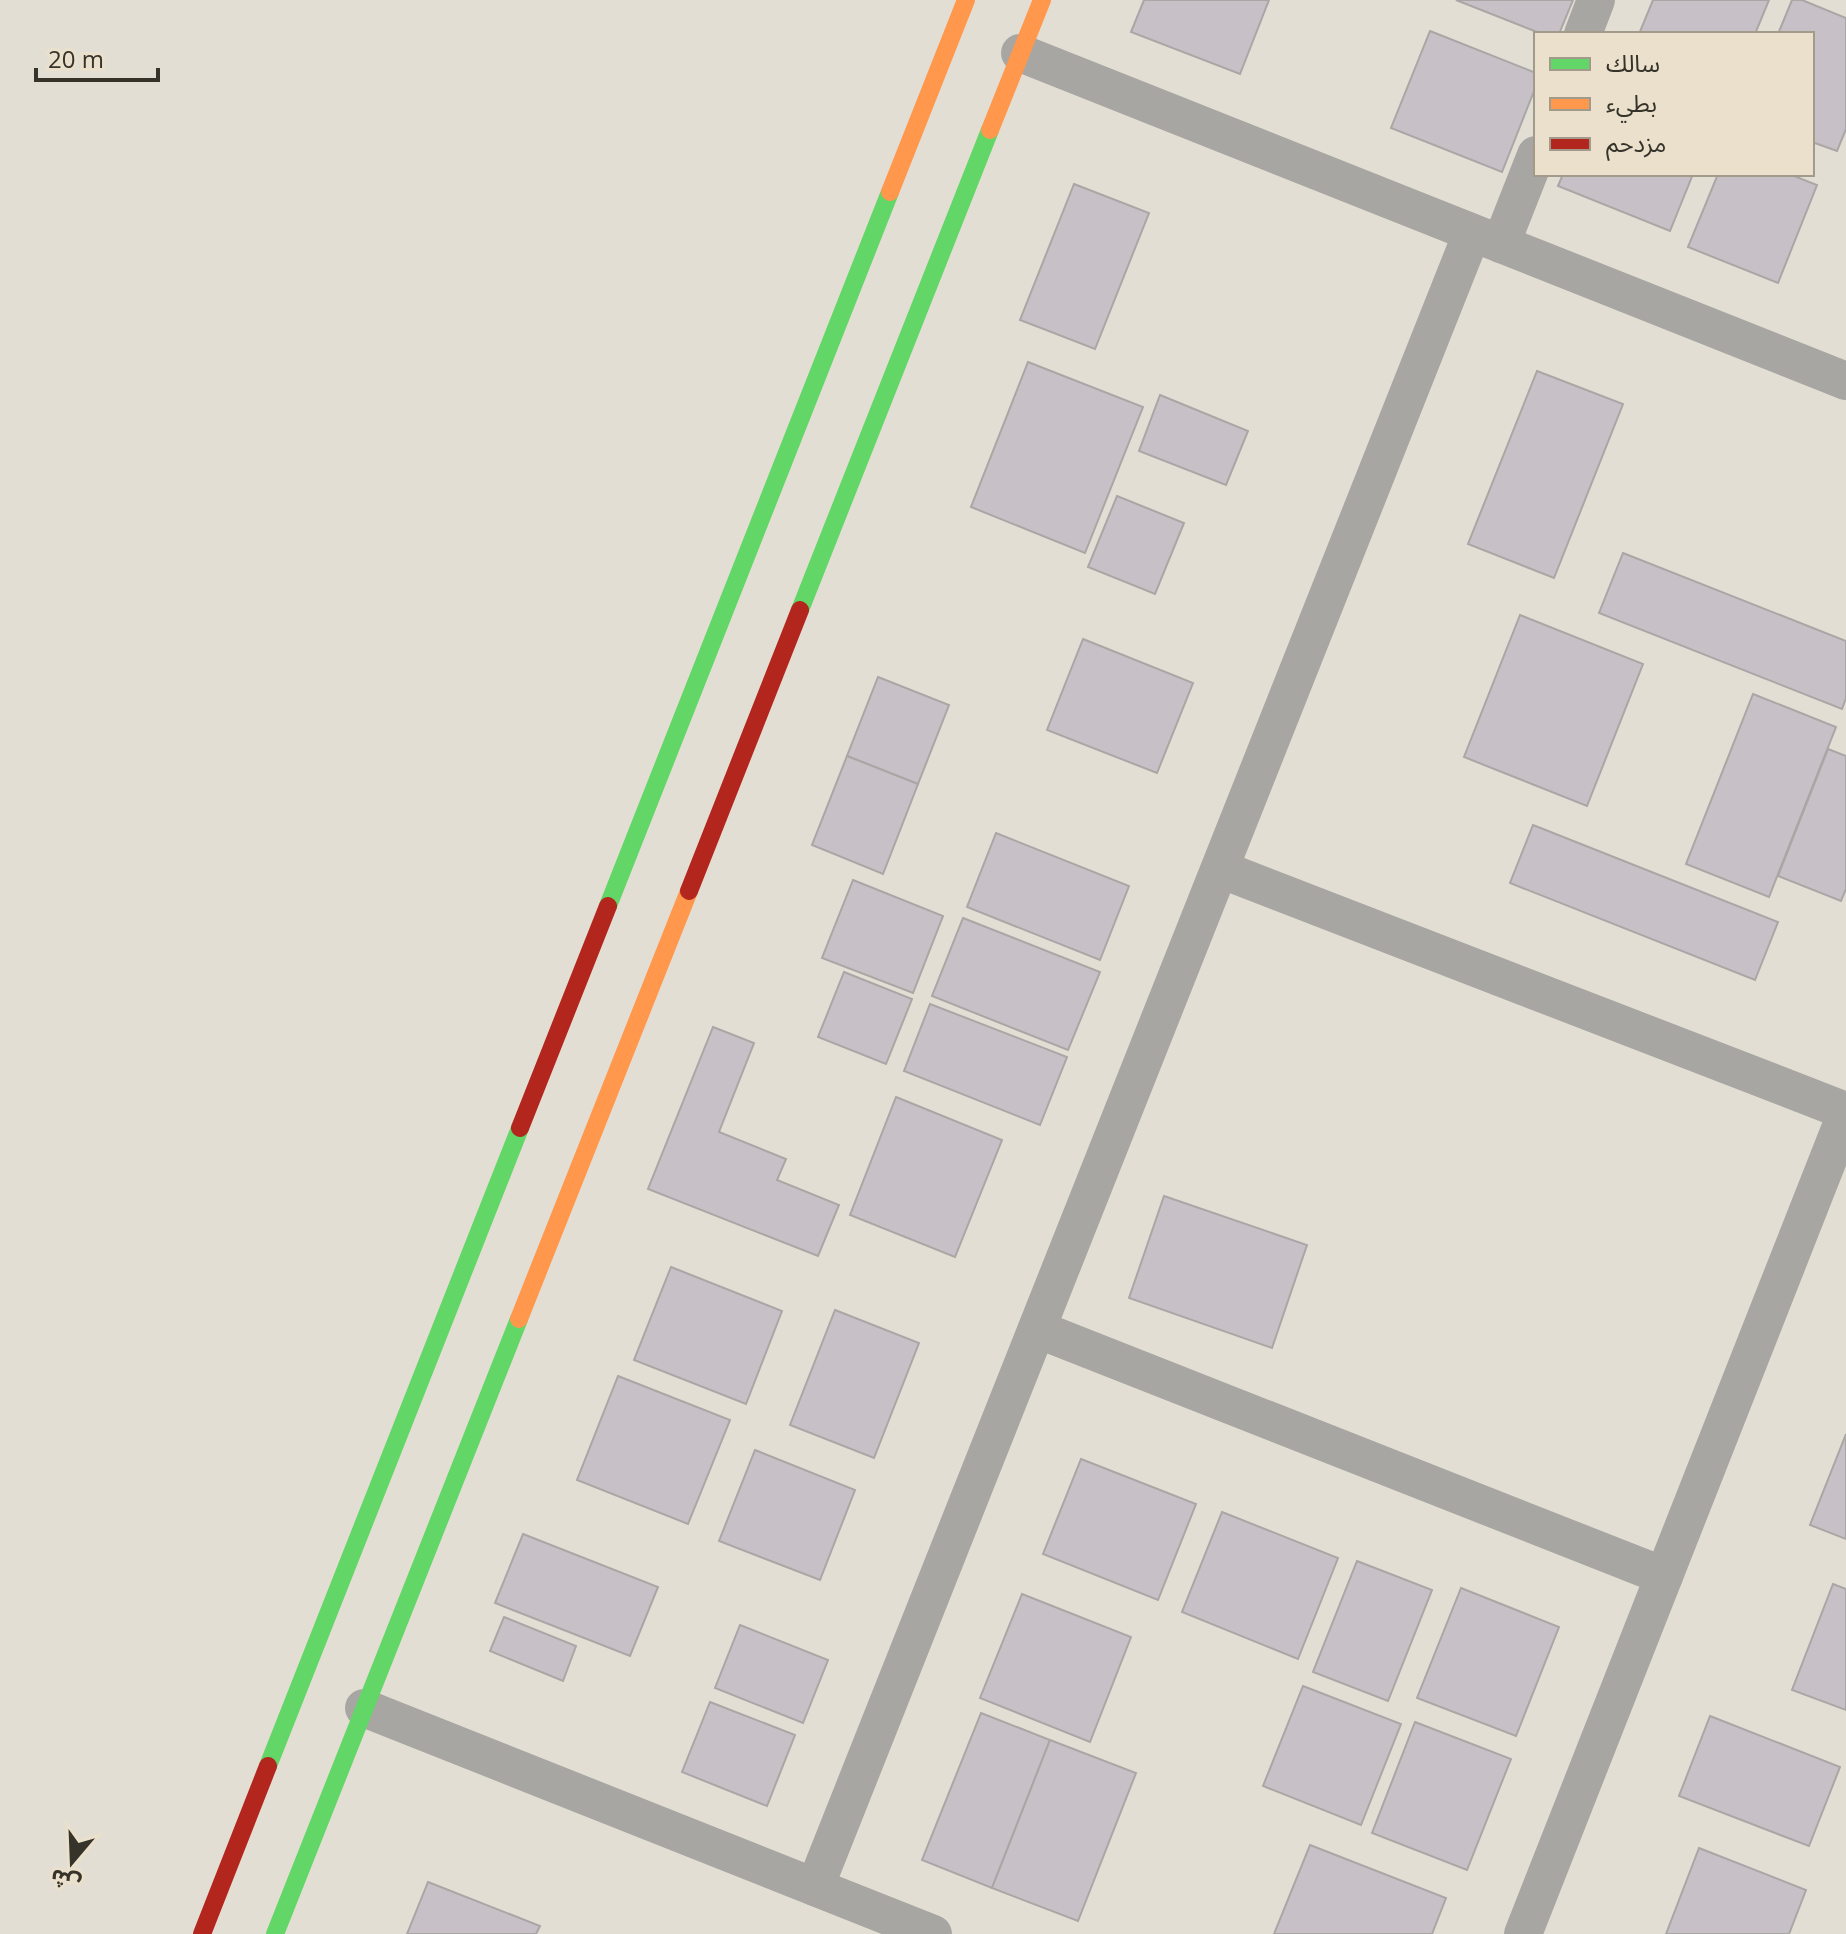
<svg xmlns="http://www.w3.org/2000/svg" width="1846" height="1934" viewBox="0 0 1846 1934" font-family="'Open Sans','Noto Sans Arabic',sans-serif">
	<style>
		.building { fill: #c7c1c7; stroke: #aaa6a5; stroke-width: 2 }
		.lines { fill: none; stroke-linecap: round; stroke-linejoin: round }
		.street { stroke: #a8a6a2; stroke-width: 38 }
		.fast { stroke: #63d668; stroke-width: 18 }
		.slow { stroke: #ff974d; stroke-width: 18 }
		.jam { stroke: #b3261e; stroke-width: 18 }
	</style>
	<rect width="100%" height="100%" fill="#e3ded3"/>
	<g class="building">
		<path d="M1144,0H1269L1240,74L1131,32Z"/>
		<path d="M1456,0H1573L1559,34H1542Z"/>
		<path d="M1653,0H1769L1755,34H1639Z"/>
		<path d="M1792,0H1802L1846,18V129L1837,151L1812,142V34H1778Z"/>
		<path d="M1430,31L1536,73V86L1502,172L1391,128Z"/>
		<path d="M1563,174H1693L1670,231L1558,186Z"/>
		<path d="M1718,174H1789L1817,185L1778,283L1688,247Z"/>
		<path d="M1074,184L1149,213L1095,349L1020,320Z"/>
		<path d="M1028,362L1143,407L1085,553L971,507Z"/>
		<path d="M1537,371L1623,404L1554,578L1468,544Z"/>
		<path d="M1160,395L1248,431L1226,485L1139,451Z"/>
		<path d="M1117,496L1184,523L1155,594L1088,567Z"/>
		<path d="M1623,553L1846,641V698L1842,709L1599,613Z"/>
		<path d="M1520,615L1643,664L1587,806L1464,757Z"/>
		<path d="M1083,639L1193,683L1157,773L1047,730Z"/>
		<path d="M878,677L949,705L918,784L847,756Z"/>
		<path d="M1753,694L1836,727L1769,897L1686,864Z"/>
		<path d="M1828,749L1846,756V889L1841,901L1778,876Z"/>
		<path d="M847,756L918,784L883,874L812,845Z"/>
		<path d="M1533,825L1778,922L1755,980L1510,883Z"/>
		<path d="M996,833L1129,886L1100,960L967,907Z"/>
		<path d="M853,880L943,916L913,993L822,958Z"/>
		<path d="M963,918L1100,972L1068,1050L932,996Z"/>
		<path d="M844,972L912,999L886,1064L818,1037Z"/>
		<path d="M930,1004L1067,1057L1040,1125L904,1071Z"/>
		<path d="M713,1027L754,1043L719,1132L786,1159L777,1180L839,1205L818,1256L648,1189Z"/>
		<path d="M896,1097L1002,1140L955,1257L850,1215Z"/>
		<path d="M1164,1196L1307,1245L1272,1348L1129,1298Z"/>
		<path d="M671,1267L782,1311L746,1404L634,1360Z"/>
		<path d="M835,1310L919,1343L874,1458L790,1425Z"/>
		<path d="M618,1376L730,1420L688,1524L577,1480Z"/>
		<path d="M1846,1434V1539L1810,1525Z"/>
		<path d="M755,1450L855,1490L820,1580L719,1541Z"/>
		<path d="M1081,1459L1196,1504L1158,1600L1043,1554Z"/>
		<path d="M1222,1512L1338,1558L1298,1659L1182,1612Z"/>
		<path d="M523,1534L658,1587L630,1656L495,1603Z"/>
		<path d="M1357,1561L1432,1590L1388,1701L1313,1672Z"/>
		<path d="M1833,1584L1846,1589V1710L1792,1690Z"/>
		<path d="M1461,1588L1559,1627L1516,1736L1417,1698Z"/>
		<path d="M1022,1594L1131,1637L1090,1742L980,1698Z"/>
		<path d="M504,1617L576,1646L563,1681L490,1651Z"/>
		<path d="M740,1625L828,1660L803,1723L715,1688Z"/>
		<path d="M1303,1686L1401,1724L1361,1825L1263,1786Z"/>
		<path d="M710,1702L795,1735L767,1806L682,1772Z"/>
		<path d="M981,1713L1050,1740L992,1888L922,1860Z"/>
		<path d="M1710,1716L1840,1767L1809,1846L1679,1796Z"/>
		<path d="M1415,1722L1511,1759L1467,1870L1372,1833Z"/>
		<path d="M1050,1740L1136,1773L1078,1921L992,1888Z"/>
		<path d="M1310,1845L1446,1898L1432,1934H1274Z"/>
		<path d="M1699,1848L1806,1890L1789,1934H1666Z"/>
		<path d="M428,1882L540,1926L536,1934H407Z"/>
	</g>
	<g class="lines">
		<g class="street">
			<path d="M1583,34L1596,0"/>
			<path d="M1020,53L1846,381"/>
			<path d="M1501,244L1536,155"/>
			<path d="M1220,869L1846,1111"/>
			<path d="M1037,1329L1664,1576"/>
			<path d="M364,1708L933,1934"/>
			<path d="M815,1887L1472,233"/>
			<path d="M1523,1934L1846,1114"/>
		</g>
		<g class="fast">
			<path d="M800,610L990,130"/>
			<path d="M608,906L890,192"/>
			<path d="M268,1766L520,1128"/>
			<path d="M275,1934L519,1319"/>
		</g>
		<g class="slow">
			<path d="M990,130L1042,0"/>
			<path d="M890,192L966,0"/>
			<path d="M519,1319L689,891"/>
		</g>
		<g class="jam">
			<path d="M689,891L800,610"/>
			<path d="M520,1128L608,906"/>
			<path d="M202,1934L268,1766"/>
		</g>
	</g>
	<rect x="1534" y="32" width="280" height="144" fill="#eae0cc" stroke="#a29b8c" stroke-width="2"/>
	<rect x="1550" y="58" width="40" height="12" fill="#63d668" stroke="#a29b8c" stroke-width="2"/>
	<text x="1606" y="72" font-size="24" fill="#36332b">سالك</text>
	<rect x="1550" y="98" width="40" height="12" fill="#ff974d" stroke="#a29b8c" stroke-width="2"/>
	<text x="1606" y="112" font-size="24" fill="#36332b">بطيء</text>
	<rect x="1550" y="138" width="40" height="12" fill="#b3261e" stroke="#a29b8c" stroke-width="2"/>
	<text x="1606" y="152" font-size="24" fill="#36332b">مزدحم</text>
	<g transform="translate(72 1862) rotate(199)" stroke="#eae0cc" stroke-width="6" paint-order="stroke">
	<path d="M0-6L14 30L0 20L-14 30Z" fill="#36332b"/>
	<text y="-12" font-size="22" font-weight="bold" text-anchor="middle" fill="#36332b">ش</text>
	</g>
	<path d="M36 68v12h122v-12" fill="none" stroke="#36332b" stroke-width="4"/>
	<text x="48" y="68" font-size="24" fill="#36332b" stroke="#eae0cc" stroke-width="6" paint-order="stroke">20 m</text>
</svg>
